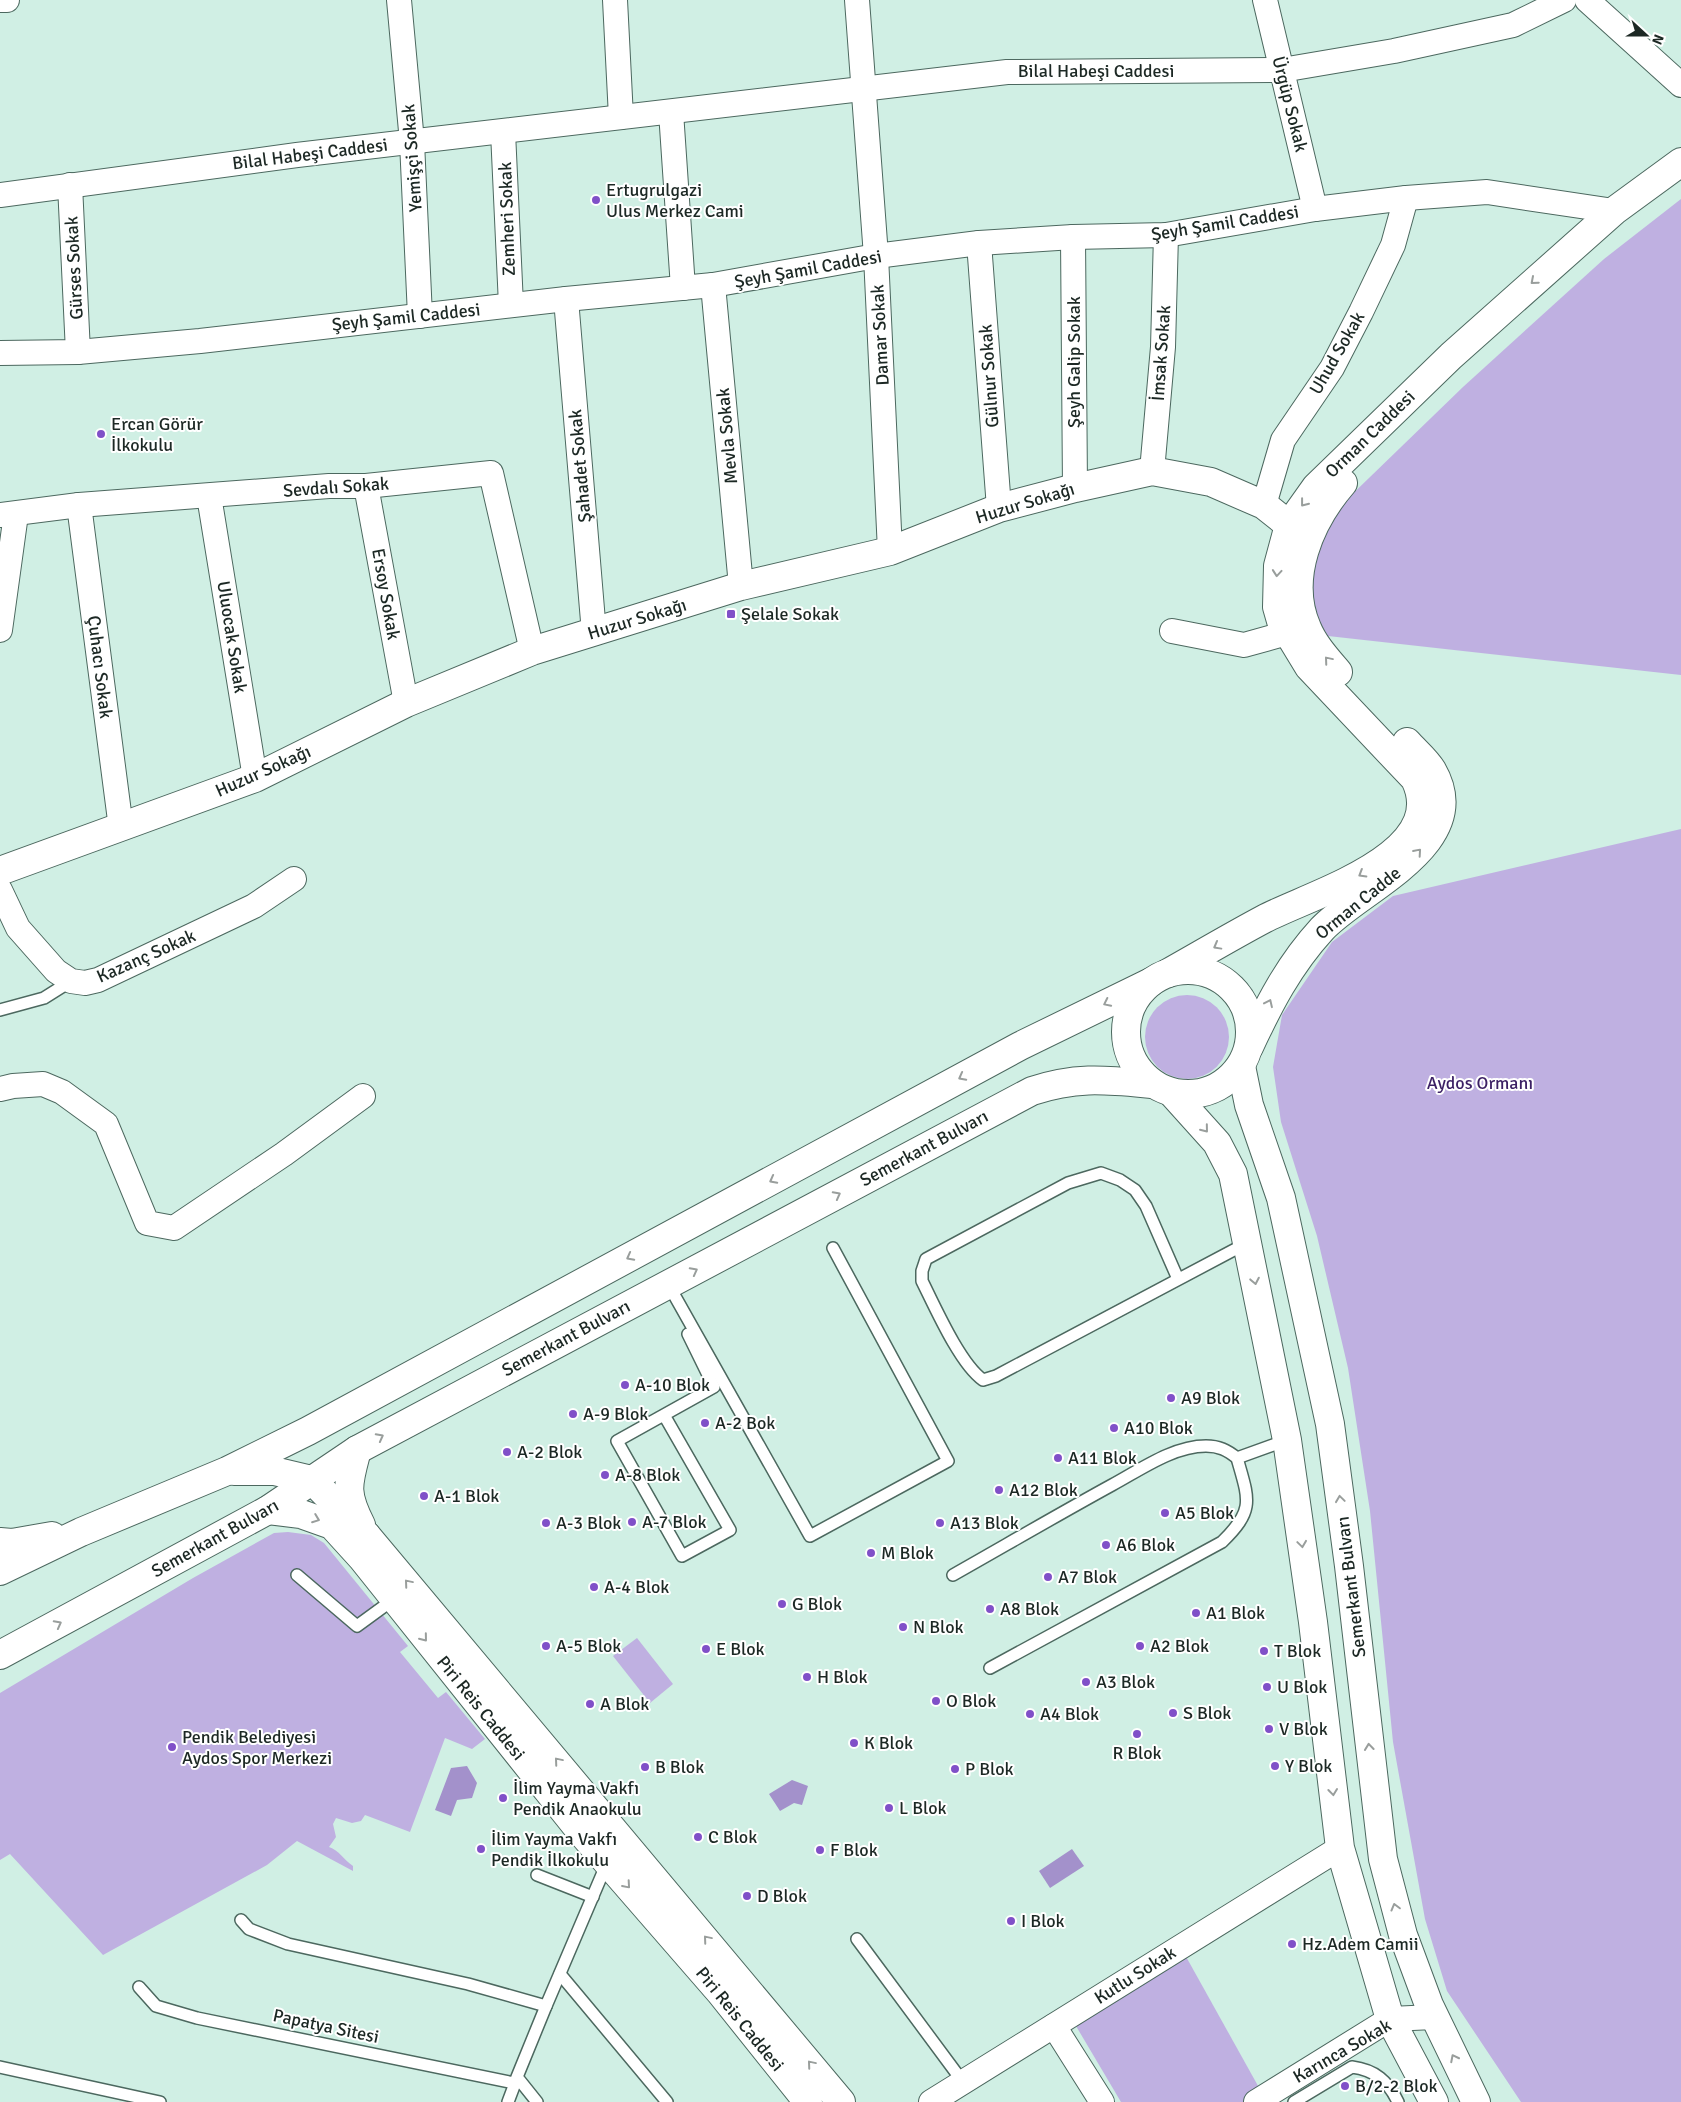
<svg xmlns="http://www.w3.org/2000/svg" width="1681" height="2102" viewBox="0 0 1681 2102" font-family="Signika,sans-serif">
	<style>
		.green { fill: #bfb0e1 }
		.water { fill: #a391cb }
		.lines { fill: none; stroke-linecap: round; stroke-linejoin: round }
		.service-casing { stroke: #4c685f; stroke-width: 14 }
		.minor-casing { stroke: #4c685f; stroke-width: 26 }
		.tertiary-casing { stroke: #4c685f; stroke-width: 30 }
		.primary-casing { stroke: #4c685f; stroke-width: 30 }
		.service { stroke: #fff; stroke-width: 11 }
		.minor { stroke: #fff; stroke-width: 24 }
		.tertiary { stroke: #fff; stroke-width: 28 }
		.primary { stroke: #fff; stroke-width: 28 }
		.oneway { stroke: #999e9c }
		.poi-dot { fill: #8050c8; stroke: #fff; stroke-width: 2 }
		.labels { text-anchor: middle; stroke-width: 4; stroke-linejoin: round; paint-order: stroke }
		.street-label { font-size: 18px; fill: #1c2824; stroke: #fff }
		.poi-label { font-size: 18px; fill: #1c2824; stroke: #fff; text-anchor: start }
		.park-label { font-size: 18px; fill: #3b1f64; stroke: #fff }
	</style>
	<rect width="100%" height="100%" fill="#d0efe4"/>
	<g class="green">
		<path d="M1681,199V675L1328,636L1312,610L1313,568L1322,537L1338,508L1463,387L1604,259Z"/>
		<path d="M1681,829V2102H1521L1447,1991L1425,1919L1393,1742L1370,1511L1348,1368L1317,1236L1281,1122L1273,1067L1282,1015L1332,942L1393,896Z"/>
		<circle cx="1187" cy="1037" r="42"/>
		<path d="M288,1532L311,1535L324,1543L408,1646L400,1652L438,1698L446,1692L485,1739L472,1749L445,1738L410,1832L365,1815L361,1821L352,1823L336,1818L333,1824L336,1837L329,1847C339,1850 344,1860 353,1866V1871L297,1841L267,1865L103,1955L10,1854L0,1860V1693L193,1578L274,1533Z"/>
		<path d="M637,1638L673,1684L650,1703L613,1656Z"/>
		<path d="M1184,1953L1267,2102H1121L1076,2026Z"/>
	</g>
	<g class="water">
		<path d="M467,1766L477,1783L472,1798L457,1800L451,1816L435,1810L451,1768Z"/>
		<path d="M792,1780L808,1786L802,1805L794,1803L780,1811L769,1794Z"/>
		<path d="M1072,1849L1084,1866L1050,1888L1039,1871Z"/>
	</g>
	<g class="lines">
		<defs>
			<g id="service">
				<path d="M0,1010L44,998L71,981"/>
				<path d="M1178,1279L1146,1206L1135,1190L1120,1180L1101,1173L1068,1183L926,1259L922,1271V1281C935,1307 960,1364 983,1380L996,1376L1247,1243"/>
				<path d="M668,1284L810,1536L948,1461L833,1248"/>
				<path d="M664,1415L730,1530L682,1556L617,1441L714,1387L688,1334"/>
				<path d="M1237,1458L1287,1440"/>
				<path d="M297,1575L357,1626L394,1599"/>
				<path d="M953,1575C1006,1545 1059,1514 1112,1485C1140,1470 1173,1446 1206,1446C1219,1446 1227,1450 1237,1458C1249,1500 1255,1510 1222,1542L990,1668"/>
				<path d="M537,1875L593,1897"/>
				<path d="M241,1920L249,1929L288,1944L468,1984L546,2006L607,1863"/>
				<path d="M857,1939L963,2082"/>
				<path d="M560,1974L667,2102"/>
				<path d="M139,1987L156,2006L197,2018L514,2083"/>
				<path d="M0,2067L160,2102"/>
				<path d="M508,2102L517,2078"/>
				<path d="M537,2102L517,2077L546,2006"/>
				<path d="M1294,2102L1352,2067C1375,2070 1388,2081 1398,2102"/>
			</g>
			<g id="minor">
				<path d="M0,0H7"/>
				<path d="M399,0L412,142L420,316"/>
				<path d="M615,0L621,117"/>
				<path d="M857,0L876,256L890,551"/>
				<path d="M1265,0L1315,209"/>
				<path d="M1587,0L1681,85"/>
				<path d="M671,112L683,288"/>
				<path d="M503,132L511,305"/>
				<path d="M70,185L78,352"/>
				<path d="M0,195L297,155L1007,72L1282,70L1394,51L1513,25L1564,0"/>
				<path d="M1073,237L1075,488"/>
				<path d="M979,243L999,508"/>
				<path d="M713,285L741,586"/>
				<path d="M566,299L594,633"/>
				<path d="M0,353L78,352L200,341L566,299L713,285L876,256L979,243L1073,237L1166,235L1315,209L1406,198L1487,192L1614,211"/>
				<path d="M1152,471L1163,347L1166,235"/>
				<path d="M366,486L406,703"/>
				<path d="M209,496L255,778"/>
				<path d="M79,505L121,828"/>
				<path d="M1264,505L1283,440L1332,368L1361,312L1393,245L1406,198"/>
				<path d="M0,515L79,505L329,486H366L491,473L532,651"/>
				<path d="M0,630L16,514"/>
				<path d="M1172,631L1244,645L1287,633"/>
				<path d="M0,890L18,928L56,971L71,981L85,983L98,980L254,906L294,879"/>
				<path d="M0,1089L13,1086L43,1084L62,1092L106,1124L147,1223L174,1228L284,1154L363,1096"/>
				<path d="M1054,2026L1102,2102"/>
				<path d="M931,2102L1340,1848"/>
				<path d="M1256,2102L1390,2019L1434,2017"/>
			</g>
			<g id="tertiary">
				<path d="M1338,672C1327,659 1314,645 1307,628C1285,578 1310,521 1343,483"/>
				<path d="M0,871L255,778L406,703L532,651L741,586L890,551L999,508L1075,488L1152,471L1211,482L1264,505L1289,525L1309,536"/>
				<path d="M1168,973C1200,955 1232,936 1264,919C1311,894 1452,855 1415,779L1309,667L1281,621L1277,607L1278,566L1289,525L1316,487L1451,356L1614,211L1681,162"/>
				<path d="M1249,1047C1269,1004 1289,965 1322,929C1360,888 1475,844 1432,770C1426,760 1415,751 1407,742"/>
				<path d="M268,1510L301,1514L332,1525L362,1558L581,1832L720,1992L808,2102"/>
				<path d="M366,1535L841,2102"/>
			</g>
			<g id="primary">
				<circle cx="1188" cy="1032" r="62"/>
				<path d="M1241,1066L1249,1105L1281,1198L1330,1424L1349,1566L1383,1859L1403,1935L1429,2005L1476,2102"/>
				<path d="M1172,1093L1217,1143L1233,1174L1287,1440L1313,1622L1340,1848L1390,2019L1434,2102"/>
				<path d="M357,1450C348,1484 344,1492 361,1525"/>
				<path d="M234,1471H274L312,1480L366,1535"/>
				<path d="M0,1542L12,1543L52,1536"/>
				<path d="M0,1571L81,1532L227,1471L308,1431L1020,1046L1151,982"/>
				<path d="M0,1655L268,1510L357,1450L1032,1091C1077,1076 1107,1080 1153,1084"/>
			</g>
		</defs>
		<use href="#service" class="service-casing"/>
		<use href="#minor" class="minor-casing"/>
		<use href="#tertiary" class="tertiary-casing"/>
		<use href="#primary" class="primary-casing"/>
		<use href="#service" class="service"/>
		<use href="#minor" class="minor"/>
		<use href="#tertiary" class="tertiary"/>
		<use href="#primary" class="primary"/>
	</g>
	<defs><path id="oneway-chevron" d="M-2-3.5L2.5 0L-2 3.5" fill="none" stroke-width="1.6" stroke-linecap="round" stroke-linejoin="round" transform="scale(1.25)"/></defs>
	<g class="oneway">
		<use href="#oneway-chevron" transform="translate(1534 281) rotate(139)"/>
		<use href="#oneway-chevron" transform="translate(1304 503) rotate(128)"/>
		<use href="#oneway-chevron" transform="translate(1277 573) rotate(95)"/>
		<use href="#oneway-chevron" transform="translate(1328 660) rotate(-130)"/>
		<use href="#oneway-chevron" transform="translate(1418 852) rotate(-49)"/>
		<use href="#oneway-chevron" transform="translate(1362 874) rotate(149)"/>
		<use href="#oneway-chevron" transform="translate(1217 946) rotate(151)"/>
		<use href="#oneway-chevron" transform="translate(1107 1003) rotate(154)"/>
		<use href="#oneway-chevron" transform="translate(1269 1003) rotate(-65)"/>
		<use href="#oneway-chevron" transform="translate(962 1077) rotate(152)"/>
		<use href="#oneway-chevron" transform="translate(1205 1129) rotate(51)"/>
		<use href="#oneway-chevron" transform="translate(773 1180) rotate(152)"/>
		<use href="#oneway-chevron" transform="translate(837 1195) rotate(-28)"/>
		<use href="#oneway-chevron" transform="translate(630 1257) rotate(152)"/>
		<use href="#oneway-chevron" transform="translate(694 1271) rotate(-28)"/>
		<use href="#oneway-chevron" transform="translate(1255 1281) rotate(79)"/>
		<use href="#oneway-chevron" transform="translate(380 1437) rotate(-28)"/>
		<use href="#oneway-chevron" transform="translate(1340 1499) rotate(-98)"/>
		<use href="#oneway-chevron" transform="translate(316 1519) rotate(21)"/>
		<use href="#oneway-chevron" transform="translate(1302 1544) rotate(82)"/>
		<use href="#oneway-chevron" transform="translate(408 1583) rotate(-130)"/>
		<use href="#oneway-chevron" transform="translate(58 1624) rotate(-28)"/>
		<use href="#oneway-chevron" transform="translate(424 1638) rotate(51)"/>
		<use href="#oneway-chevron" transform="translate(1369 1747) rotate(-96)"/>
		<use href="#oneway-chevron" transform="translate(558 1761) rotate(-130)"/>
		<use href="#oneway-chevron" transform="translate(1333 1792) rotate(83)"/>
		<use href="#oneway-chevron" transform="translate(627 1885) rotate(49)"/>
		<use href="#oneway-chevron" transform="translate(1395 1907) rotate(-105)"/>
		<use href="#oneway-chevron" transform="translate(707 1939) rotate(-130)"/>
		<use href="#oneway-chevron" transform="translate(1454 2058) rotate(-117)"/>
		<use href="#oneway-chevron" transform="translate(811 2064) rotate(-130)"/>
	</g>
	<g class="poi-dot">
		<circle cx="596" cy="200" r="5"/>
		<circle cx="101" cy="434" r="5"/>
		<rect x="726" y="609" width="10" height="10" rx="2.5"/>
		<circle cx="625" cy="1385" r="5"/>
		<circle cx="1171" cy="1398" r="5"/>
		<circle cx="573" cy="1414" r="5"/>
		<circle cx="705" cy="1423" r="5"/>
		<circle cx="1114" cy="1428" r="5"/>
		<circle cx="507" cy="1452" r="5"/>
		<circle cx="1058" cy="1458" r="5"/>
		<circle cx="605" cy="1475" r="5"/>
		<circle cx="999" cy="1490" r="5"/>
		<circle cx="424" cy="1496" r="5"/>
		<circle cx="1165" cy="1513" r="5"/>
		<circle cx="632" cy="1522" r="5"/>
		<circle cx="546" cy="1523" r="5"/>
		<circle cx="940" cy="1523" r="5"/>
		<circle cx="1106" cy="1545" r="5"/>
		<circle cx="871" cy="1553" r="5"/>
		<circle cx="1048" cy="1577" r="5"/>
		<circle cx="594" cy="1587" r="5"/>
		<circle cx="782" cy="1604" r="5"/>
		<circle cx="990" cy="1609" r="5"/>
		<circle cx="1196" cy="1613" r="5"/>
		<circle cx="903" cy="1627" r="5"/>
		<circle cx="546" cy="1646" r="5"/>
		<circle cx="1140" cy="1646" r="5"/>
		<circle cx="706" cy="1649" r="5"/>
		<circle cx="1264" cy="1651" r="5"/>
		<circle cx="807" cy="1677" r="5"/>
		<circle cx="1086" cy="1682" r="5"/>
		<circle cx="1267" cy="1687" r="5"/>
		<circle cx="936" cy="1701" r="5"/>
		<circle cx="590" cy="1704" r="5"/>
		<circle cx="1173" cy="1713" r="5"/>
		<circle cx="1030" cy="1714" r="5"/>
		<circle cx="1269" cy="1729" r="5"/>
		<circle cx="1137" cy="1734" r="5"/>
		<circle cx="854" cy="1743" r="5"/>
		<circle cx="172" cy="1747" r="5"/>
		<circle cx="1275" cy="1766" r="5"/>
		<circle cx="645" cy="1767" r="5"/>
		<circle cx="955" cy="1769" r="5"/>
		<circle cx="503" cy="1798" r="5"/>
		<circle cx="889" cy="1808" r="5"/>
		<circle cx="698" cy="1837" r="5"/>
		<circle cx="481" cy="1849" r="5"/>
		<circle cx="820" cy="1850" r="5"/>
		<circle cx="747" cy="1896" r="5"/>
		<circle cx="1011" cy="1921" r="5"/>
		<circle cx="1292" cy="1944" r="5"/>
		<circle cx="1345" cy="2086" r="5"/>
	</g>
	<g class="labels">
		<g class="street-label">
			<text x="1096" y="77">Bilal Habeşi Caddesi</text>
			<text transform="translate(1290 104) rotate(76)" y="6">Ürgüp Sokak</text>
			<text transform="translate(310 154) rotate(-7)" y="6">Bilal Habeşi Caddesi</text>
			<text transform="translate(412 158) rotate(-94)" y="6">Yemişçi Sokak</text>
			<text transform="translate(507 219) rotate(-92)" y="6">Zemheri Sokak</text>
			<text transform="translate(1225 223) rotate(-9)" y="6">Şeyh Şamil Caddesi</text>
			<text transform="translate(74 268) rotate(-93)" y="6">Gürses Sokak</text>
			<text transform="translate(808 269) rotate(-10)" y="6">Şeyh Şamil Caddesi</text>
			<text transform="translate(406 317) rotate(-6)" y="6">Şeyh Şamil Caddesi</text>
			<text transform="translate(880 335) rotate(-93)" y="6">Damar Sokak</text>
			<text transform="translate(1161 353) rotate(-86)" y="6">İmsak Sokak</text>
			<text transform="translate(1337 353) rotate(-60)" y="6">Uhud Sokak</text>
			<text transform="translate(1074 362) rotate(-90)" y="6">Şeyh Galip Sokak</text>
			<text transform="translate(989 376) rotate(-94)" y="6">Gülnur Sokak</text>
			<text transform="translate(1370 434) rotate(-44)" y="6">Orman Caddesi</text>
			<text transform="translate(727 436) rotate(-95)" y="6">Mevla Sokak</text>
			<text transform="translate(580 466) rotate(-95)" y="6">Şahadet Sokak</text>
			<text transform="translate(336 487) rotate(-4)" y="6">Sevdalı Sokak</text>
			<text transform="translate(1025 503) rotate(-17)" y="6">Huzur Sokağı</text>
			<text transform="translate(386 594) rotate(80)" y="6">Ersoy Sokak</text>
			<text transform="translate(637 619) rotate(-17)" y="6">Huzur Sokağı</text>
			<text transform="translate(232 637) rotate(81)" y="6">Uluocak Sokak</text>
			<text transform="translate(100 667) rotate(83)" y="6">Çuhacı Sokak</text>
			<text transform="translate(263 771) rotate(-24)" y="6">Huzur Sokağı</text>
			<text transform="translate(1358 903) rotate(-39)" y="6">Orman Cadde</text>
			<text transform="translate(146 956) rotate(-24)" y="6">Kazanç Sokak</text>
			<text transform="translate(924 1148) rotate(-28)" y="6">Semerkant Bulvarı</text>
			<text transform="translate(566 1338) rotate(-28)" y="6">Semerkant Bulvarı</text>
			<text transform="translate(215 1538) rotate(-29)" y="6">Semerkant Bulvarı</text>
			<text transform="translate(1351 1587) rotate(-97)" y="6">Semerkant Bulvarı</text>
			<text transform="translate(481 1708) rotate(51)" y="6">Piri Reis Caddesi</text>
			<text transform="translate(1135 1975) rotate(-32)" y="6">Kutlu Sokak</text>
			<text transform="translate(740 2019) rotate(51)" y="6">Piri Reis Caddesi</text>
			<text transform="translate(326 2026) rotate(12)" y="6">Papatya Sitesi</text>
			<text transform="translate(1342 2051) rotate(-30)" y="6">Karınca Sokak</text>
		</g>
		<g class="poi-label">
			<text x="606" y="196">Ertugrulgazi<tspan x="606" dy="21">Ulus Merkez Cami</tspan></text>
			<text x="111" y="430">Ercan Görür<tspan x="111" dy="21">İlkokulu</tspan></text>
			<text x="741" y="620">Şelale Sokak</text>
			<text x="635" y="1391">A-10 Blok</text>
			<text x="1181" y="1404">A9 Blok</text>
			<text x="583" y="1420">A-9 Blok</text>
			<text x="715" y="1429">A-2 Bok</text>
			<text x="1124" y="1434">A10 Blok</text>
			<text x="517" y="1458">A-2 Blok</text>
			<text x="1068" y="1464">A11 Blok</text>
			<text x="615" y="1481">A-8 Blok</text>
			<text x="1009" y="1496">A12 Blok</text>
			<text x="434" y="1502">A-1 Blok</text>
			<text x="1175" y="1519">A5 Blok</text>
			<text x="642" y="1528">A-7 Blok</text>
			<text x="556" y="1529">A-3 Blok</text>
			<text x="950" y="1529">A13 Blok</text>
			<text x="1116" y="1551">A6 Blok</text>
			<text x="881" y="1559">M Blok</text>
			<text x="1058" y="1583">A7 Blok</text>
			<text x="604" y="1593">A-4 Blok</text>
			<text x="792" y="1610">G Blok</text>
			<text x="1000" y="1615">A8 Blok</text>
			<text x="1206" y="1619">A1 Blok</text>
			<text x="913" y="1633">N Blok</text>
			<text x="556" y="1652">A-5 Blok</text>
			<text x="1150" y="1652">A2 Blok</text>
			<text x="716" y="1655">E Blok</text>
			<text x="1274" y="1657">T Blok</text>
			<text x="817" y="1683">H Blok</text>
			<text x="1096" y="1688">A3 Blok</text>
			<text x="1277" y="1693">U Blok</text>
			<text x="946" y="1707">O Blok</text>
			<text x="600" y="1710">A Blok</text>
			<text x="1183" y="1719">S Blok</text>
			<text x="1040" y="1720">A4 Blok</text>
			<text x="1279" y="1735">V Blok</text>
			<text x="182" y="1743">Pendik Belediyesi<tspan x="182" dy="21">Aydos Spor Merkezi</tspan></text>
			<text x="864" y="1749">K Blok</text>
			<text x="1137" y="1759" text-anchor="middle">R Blok</text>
			<text x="1285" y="1772">Y Blok</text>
			<text x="655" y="1773">B Blok</text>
			<text x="965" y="1775">P Blok</text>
			<text x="513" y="1794">İlim Yayma Vakfı<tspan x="513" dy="21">Pendik Anaokulu</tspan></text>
			<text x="899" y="1814">L Blok</text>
			<text x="708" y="1843">C Blok</text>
			<text x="491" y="1845">İlim Yayma Vakfı<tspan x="491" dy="21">Pendik İlkokulu</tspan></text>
			<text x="830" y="1856">F Blok</text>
			<text x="757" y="1902">D Blok</text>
			<text x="1021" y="1927">I Blok</text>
			<text x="1302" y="1950">Hz.Adem Camii</text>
			<text x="1355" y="2092">B/2-2 Blok</text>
		</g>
		<g class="park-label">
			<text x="1480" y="1089">Aydos Ormanı</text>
		</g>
	</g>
	<g transform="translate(1646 35) rotate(111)" stroke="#ffffff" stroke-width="4" paint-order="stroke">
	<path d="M0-4L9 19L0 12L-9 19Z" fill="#1c2824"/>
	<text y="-8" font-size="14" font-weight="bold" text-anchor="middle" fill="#1c2824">N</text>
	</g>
</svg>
